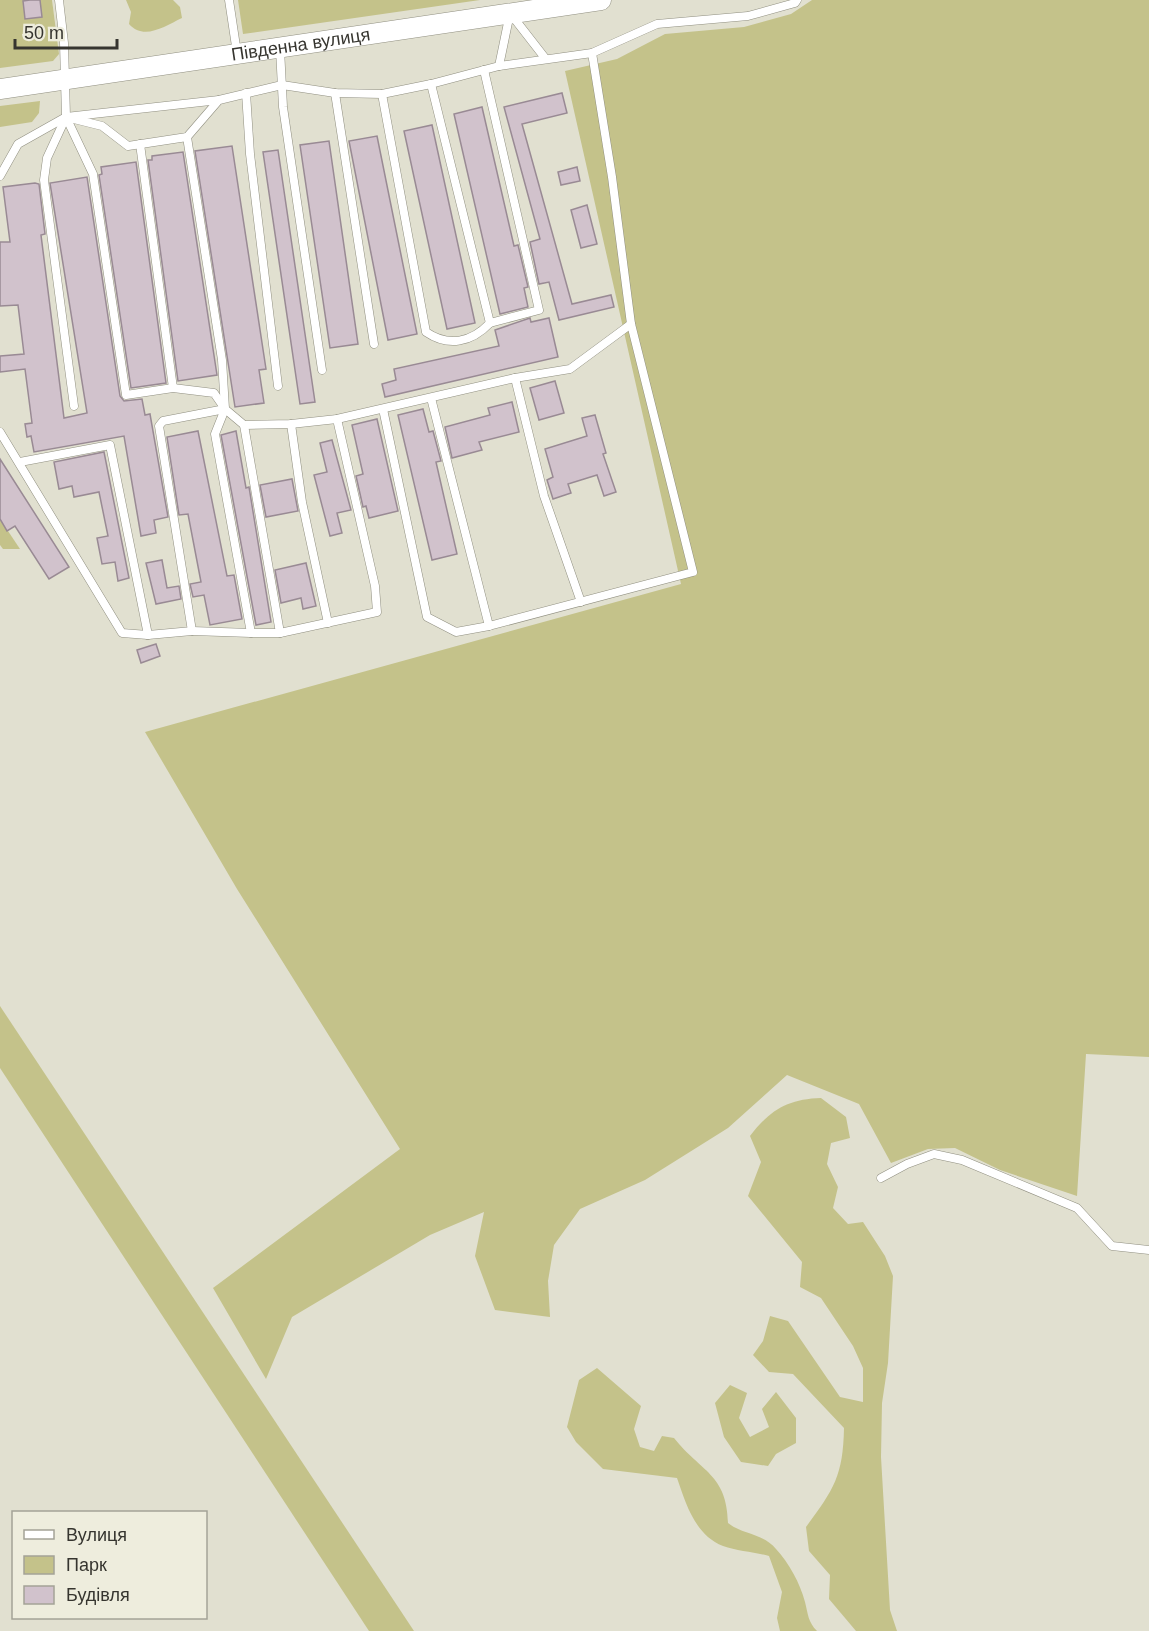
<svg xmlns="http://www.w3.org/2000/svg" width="1149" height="1631" viewBox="0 0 1149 1631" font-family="Arial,sans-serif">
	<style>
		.green { fill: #c4c28a }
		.building { fill: #d1c2cc; stroke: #998a94; stroke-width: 1.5 }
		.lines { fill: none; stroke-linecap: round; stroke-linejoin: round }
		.service-casing { stroke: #908f80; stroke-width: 9 }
		.tertiary-casing { stroke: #908f80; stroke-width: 21 }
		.service { stroke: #fff; stroke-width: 8 }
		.tertiary { stroke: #fff; stroke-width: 20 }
		.labels { text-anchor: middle; stroke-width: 4.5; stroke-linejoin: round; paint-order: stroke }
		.street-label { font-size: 18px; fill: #36352f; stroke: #eeeddd }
	</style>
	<rect width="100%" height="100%" fill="#e1e0d0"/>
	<g class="green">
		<path d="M0,0H52L59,54L53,61L0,68Z"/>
		<path d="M126,0H173L180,7L182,18C165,26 144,41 129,24L131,12Z"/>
		<path d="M238,0H480L243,34Z"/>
		<path d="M812,0H1149V1057L1086,1054L1077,1196L1000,1170L955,1148L928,1149L891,1163L859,1104L787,1075L728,1128L645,1180L580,1209L554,1245L548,1281L550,1317L495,1310L475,1256L484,1212L430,1235L292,1317L266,1379L213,1288L400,1149L237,889L145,732L681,584L565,71L617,59L665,34L744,27L791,14Z"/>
		<path d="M40,101L39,113L32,122L0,127V106Z"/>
		<path d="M0,519L20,549H3L0,545Z"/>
		<path d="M0,1006L414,1631H369L0,1068Z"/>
		<path d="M821,1098L846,1117L850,1138L831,1143L827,1164L838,1187L833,1208L848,1224L863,1222L885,1256L893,1276L888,1363L882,1403L881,1457L890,1610L897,1631H856L829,1599L830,1575L809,1551L806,1527C834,1489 843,1476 844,1428L793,1374L769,1372L753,1355L763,1341L770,1316L788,1321L840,1397L863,1402V1368L853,1346L821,1298L800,1287L802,1262L748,1196L761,1162L750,1136C770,1110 788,1099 821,1098Z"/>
		<path d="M597,1368L641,1406L634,1429L640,1447L654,1451L662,1436L674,1438C701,1472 727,1474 728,1523C743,1535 763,1533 776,1549C789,1563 800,1583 805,1602C808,1614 808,1622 817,1631H780L777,1618L782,1592L769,1556C755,1552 737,1551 723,1546C695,1535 686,1504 677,1478L603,1469L576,1442L567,1427L579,1380Z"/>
		<path d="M730,1385L747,1393L739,1418L750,1437L769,1427L762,1409L776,1392L796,1418V1443L776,1454L768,1466L741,1462L724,1437L715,1403Z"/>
	</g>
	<g class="building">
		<path d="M30,0H40L42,17L25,19L23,1Z"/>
		<path d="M562,93L567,113L522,124L572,304L611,295L614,307L559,320L549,282L539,284L530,242L540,239L504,107Z"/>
		<path d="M482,107L514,246L518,245L528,287L524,288L528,307L500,314L454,114Z"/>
		<path d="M432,125L475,323L447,329L404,131Z"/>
		<path d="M377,136L417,334L388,340L349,141Z"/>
		<path d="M329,141L358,344L330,348L300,145Z"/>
		<path d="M232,146L266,369L259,370L264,403L235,407L195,151Z"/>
		<path d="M278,150L315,402L300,404L263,152Z"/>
		<path d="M183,152L217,375L178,381L148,160H152V156Z"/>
		<path d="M136,162L166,383L131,388L99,175L102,174L101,167Z"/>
		<path d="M577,167L580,181L561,185L558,172Z"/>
		<path d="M87,177L120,396L124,401L142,399L145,415L150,414L168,517L154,520L156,533L141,536L124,436L34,452L31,436L27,437L25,424L32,423L25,369L0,372V356L24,354L18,305L0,306V242H10L3,187L35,183L39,184L45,234L41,235L64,418L87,413L50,183Z"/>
		<path d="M587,205L597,244L581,248L571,210Z"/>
		<path d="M530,318L531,322L549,318L558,357L385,397L382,384L396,380L394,369L499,346L495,330Z"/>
		<path d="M555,381L564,413L539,420L530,388Z"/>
		<path d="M512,402L519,432L479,442L482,450L452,458L445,427L490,415L488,408Z"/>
		<path d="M423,409L429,432L433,431L441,461L436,462L457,554L432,560L398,415Z"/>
		<path d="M595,415L606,453L603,454L616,492L604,496L597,475L568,484L571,493L553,499L547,480L553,477L545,449L587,436L582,418Z"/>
		<path d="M377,419L398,511L369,518L366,506L363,507L356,476L363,474L352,425Z"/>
		<path d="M198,431L227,576L234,575L242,619L210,625L204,595L193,597L190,584L201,582L188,514L179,515L167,437Z"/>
		<path d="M236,431L246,488L249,487L271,622L256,625L221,435Z"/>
		<path d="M332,440L351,510L337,513L342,533L330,536L314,475L327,472L320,443Z"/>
		<path d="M104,452L129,578L118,581L115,562L102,564L97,538L108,536L99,492L74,497L72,486L59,489L54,462Z"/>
		<path d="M0,459L69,567L49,579L15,526L7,531L0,519Z"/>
		<path d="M292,479L298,511L266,517L260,485Z"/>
		<path d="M162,560L167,588L179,586L181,599L156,604L146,563Z"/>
		<path d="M306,563L316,606L303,609L301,598L281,603L275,570Z"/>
		<path d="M156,644L160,656L141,663L137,650Z"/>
	</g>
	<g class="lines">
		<defs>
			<g id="service">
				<path d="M59,0L64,43L66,117L102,126L128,146L187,137L219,100L282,85L335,93L382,94L431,84L499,66L592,53"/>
				<path d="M229,0L237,53"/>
				<path d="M280,49L283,107L322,370"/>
				<path d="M499,66L510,13L545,58"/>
				<path d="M431,84L490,323L539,310L484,70"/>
				<path d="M246,93L250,154L278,386"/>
				<path d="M335,93L374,344"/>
				<path d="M382,94L426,332C448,347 471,343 490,323"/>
				<path d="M66,117L93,174L126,395L173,388L214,393L225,409L244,425L291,424L337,419L515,378L570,369L631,324"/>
				<path d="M66,117L47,158L44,180L74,406"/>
				<path d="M187,137L222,360L225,409L215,434L251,633H280L244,425"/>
				<path d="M140,144L173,388"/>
				<path d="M0,176L18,144L66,117L219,100"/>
				<path d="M515,378L544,496L581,602"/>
				<path d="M431,398L489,626"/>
				<path d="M383,409L427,617L456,632L489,626L693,572L631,324L612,177L592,53L657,24L748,16L795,3L797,0"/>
				<path d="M291,424L302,502L328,623"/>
				<path d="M0,432L122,633L148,635"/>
				<path d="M20,462L110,445L148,635L192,631L159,426L163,421L225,409"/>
				<path d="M192,631L251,633"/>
				<path d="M280,633L377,612L375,586L337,419"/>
				<path d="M881,1178L907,1164L934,1154L962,1160L1077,1208L1112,1246L1149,1250"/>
			</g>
			<g id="tertiary">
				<path id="s1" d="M0,89L601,0"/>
			</g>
		</defs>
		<use href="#service" class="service-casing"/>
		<use href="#tertiary" class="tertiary-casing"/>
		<use href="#service" class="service"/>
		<use href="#tertiary" class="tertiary"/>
	</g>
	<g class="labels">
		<g class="street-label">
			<text dy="6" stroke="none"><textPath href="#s1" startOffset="304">Південна вулиця</textPath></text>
		</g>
	</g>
	<rect x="12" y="1511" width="195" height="108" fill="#eeeddd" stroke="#a4a397" stroke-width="1.5"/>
	<rect x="24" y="1530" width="30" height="9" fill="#ffffff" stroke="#a4a397" stroke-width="1.5"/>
	<text x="66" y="1541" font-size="18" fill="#36352f">Вулиця</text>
	<rect x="24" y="1556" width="30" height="18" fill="#c4c28a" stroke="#a4a397" stroke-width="1.5"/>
	<text x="66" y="1571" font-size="18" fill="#36352f">Парк</text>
	<rect x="24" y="1586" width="30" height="18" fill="#d1c2cc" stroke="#a4a397" stroke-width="1.5"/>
	<text x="66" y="1601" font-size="18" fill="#36352f">Будівля</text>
	<path d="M15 39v9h102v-9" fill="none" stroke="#36352f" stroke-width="3"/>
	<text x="24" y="39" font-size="18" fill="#36352f" stroke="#eeeddd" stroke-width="4.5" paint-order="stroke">50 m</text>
</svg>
